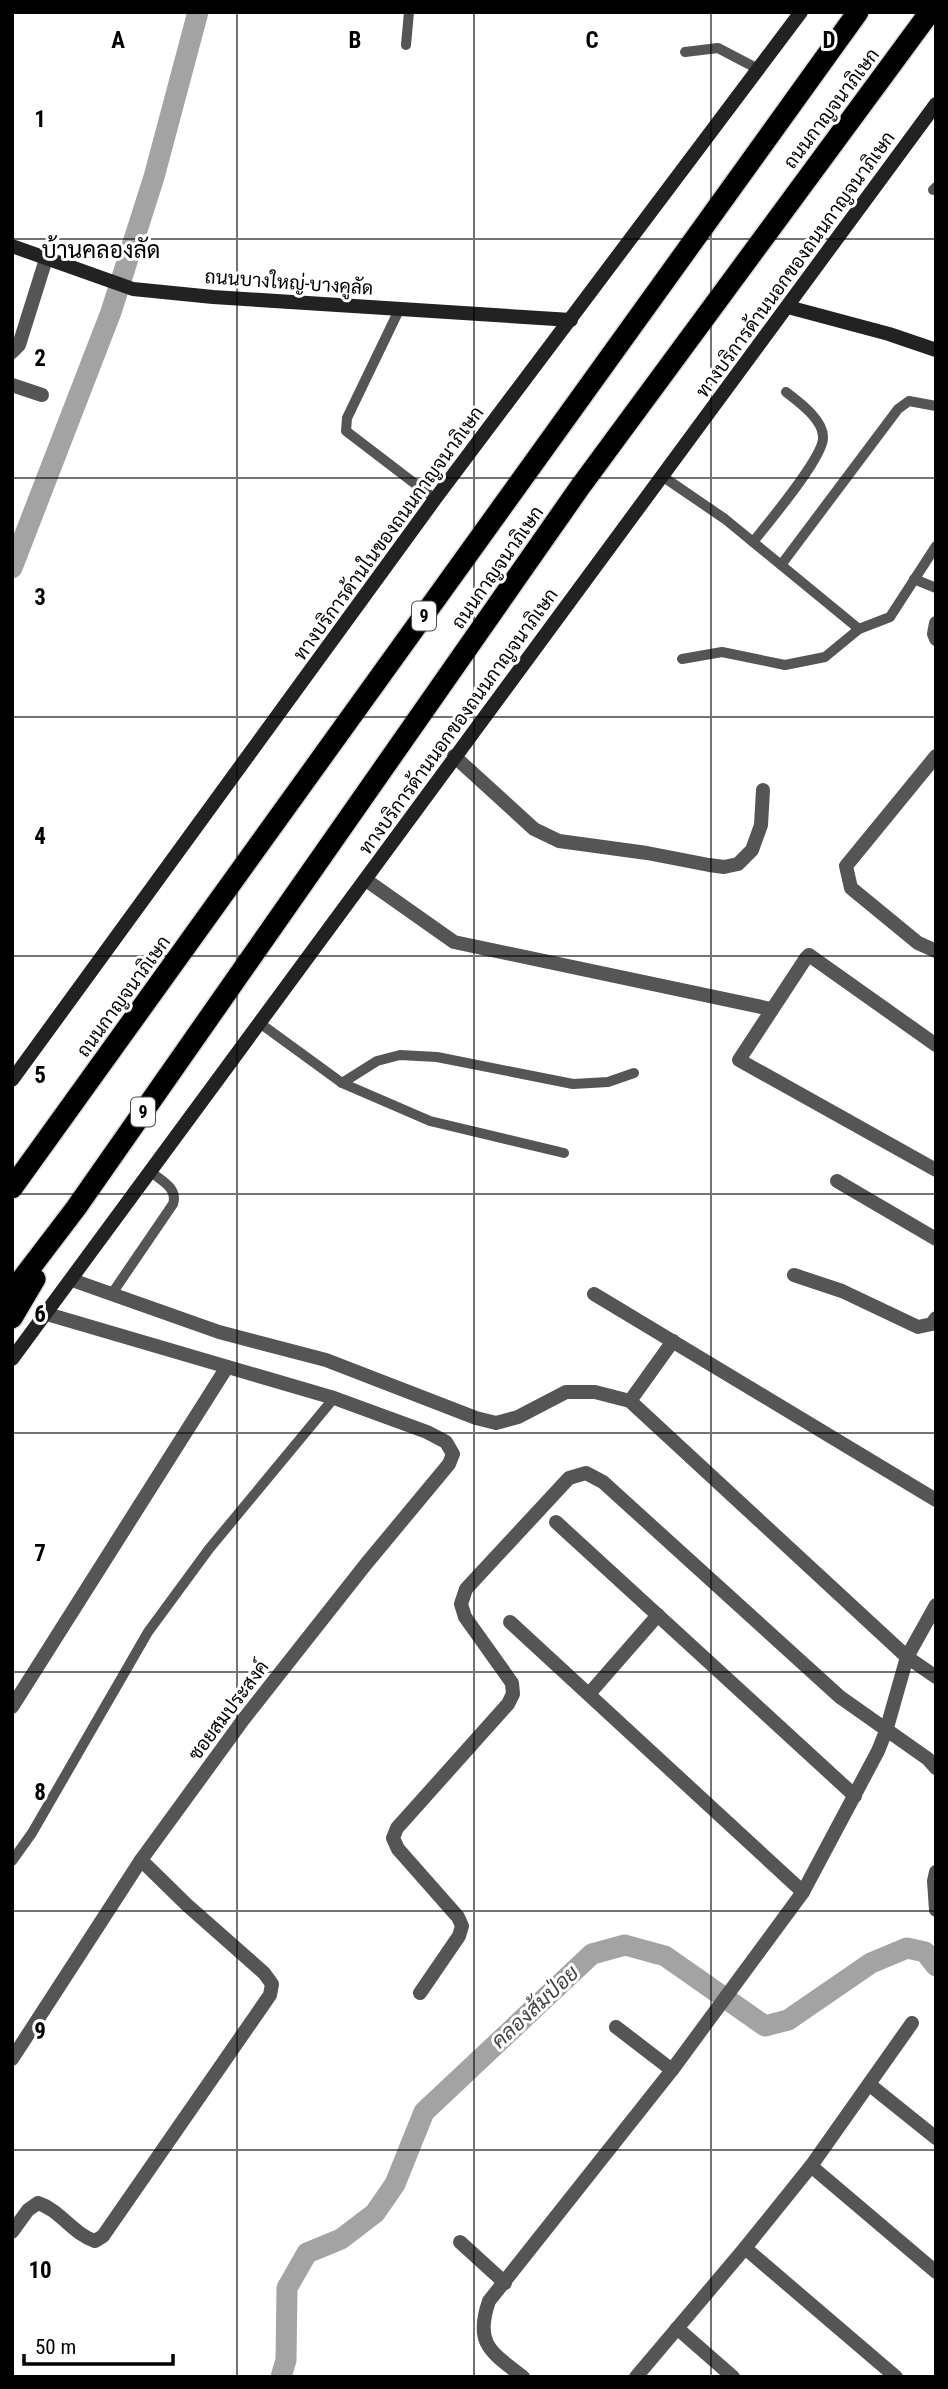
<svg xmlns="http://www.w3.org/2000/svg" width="948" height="2389" viewBox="0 0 948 2389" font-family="'Roboto Condensed',Sarabun,sans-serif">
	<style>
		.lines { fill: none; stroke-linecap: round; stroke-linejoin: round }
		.canal { stroke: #a3a3a3; stroke-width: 21 }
		.highway-casing { stroke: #dbdbdb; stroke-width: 24 }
		.lane { stroke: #555; stroke-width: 10 }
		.street { stroke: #555; stroke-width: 14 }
		.secondary { stroke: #222; stroke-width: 14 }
		.highway { stroke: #000; stroke-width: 21 }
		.grid { fill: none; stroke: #000; stroke-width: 2; stroke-opacity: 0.55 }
		.labels { text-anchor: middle; stroke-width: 6; stroke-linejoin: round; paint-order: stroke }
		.shield { fill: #fff; stroke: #4c4c4c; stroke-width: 2 }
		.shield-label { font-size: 18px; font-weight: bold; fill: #000 }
		.street-label { font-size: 19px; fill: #000; stroke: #fff }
		.water-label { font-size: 21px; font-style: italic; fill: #444; stroke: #fff }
		.quarter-label { font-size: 23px; fill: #000; stroke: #fff }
		.grid-label { font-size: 23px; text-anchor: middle; font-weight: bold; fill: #000; stroke: #fff; stroke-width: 6; stroke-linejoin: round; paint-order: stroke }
	</style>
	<rect width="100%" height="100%" fill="#fff"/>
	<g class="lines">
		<g class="canal">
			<path d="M12,568L111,312L154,177L198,12"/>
			<path d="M281,2377L286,2360L287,2288L307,2253L341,2239L375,2213L395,2184L424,2112L592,1954L625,1945L665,1956L765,2026L788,2020L871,1963L907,1948L925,1952L936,1966"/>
		</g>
		<defs>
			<g id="highway">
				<path d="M12,1188L858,12"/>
				<path d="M12,1292L76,1208L580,487L930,12"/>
				<path d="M12,1318L35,1279"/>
			</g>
		</defs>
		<use href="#highway" class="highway-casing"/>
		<g class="lane">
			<path d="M406,45L409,12"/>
			<path d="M685,52L718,48L760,70"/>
			<path d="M933,190L936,187"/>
			<path d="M400,308L347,418L346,431L435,499"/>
			<path d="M662,476L725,519L859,629L890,617L936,546"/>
			<path d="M753,542C768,523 823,458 823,438C824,420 799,402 786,392"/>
			<path d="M781,565L898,409L909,401L936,406"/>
			<path d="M914,579L936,588"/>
			<path d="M682,659L722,652L785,665L825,657L859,629"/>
			<path d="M261,1024L342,1083L430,1121L564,1153"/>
			<path d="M342,1083L377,1061L400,1055L437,1057L573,1084L608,1082L634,1073"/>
			<path d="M111,1295L173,1204C178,1188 162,1181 151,1172"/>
			<path d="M12,1861L32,1833L148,1632L209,1549L334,1398"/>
		</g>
		<g class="street">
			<path d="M12,352L19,345L46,259"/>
			<path d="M12,385L42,395"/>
			<path d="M936,623L934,634L936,639"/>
			<path d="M454,756L534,829L559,841L647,853L709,865L724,867L738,864L752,850L761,825L763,790"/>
			<path d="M936,756L846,866L851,888L918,943L936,951"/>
			<path d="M366,880L454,942L771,1009"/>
			<path d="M936,1045L809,955L806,958L739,1060L936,1170"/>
			<path d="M837,1181L936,1239"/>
			<path d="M794,1275L842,1291L918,1327L932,1324L936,1318"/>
			<path d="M72,1280L219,1332L326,1360L476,1418L496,1423L518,1417L566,1392H595L630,1401L907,1657L936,1677"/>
			<path d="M594,1294L936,1500"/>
			<path d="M630,1401L673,1341"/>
			<path d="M556,1522L855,1796"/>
			<path d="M510,1622L803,1892"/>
			<path d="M589,1694L658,1615"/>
			<path d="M12,1707L227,1367"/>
			<path d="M936,1872L934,1881L936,1910"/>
			<path d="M420,1993L459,1936L462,1926L458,1917L398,1849L393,1838L397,1828L508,1704L513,1694L512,1683L465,1617L461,1604L466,1589L569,1478L586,1473L603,1482L840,1697L928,1759L936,1768"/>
			<path d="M616,2027L672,2070"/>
			<path d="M12,2059L141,1860"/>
			<path d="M870,2085L936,2138"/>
			<path d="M811,2166L936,2272"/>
			<path d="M12,2232L28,2210L38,2203C60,2210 73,2234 95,2241L103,2236L270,1995L272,1984L264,1973L187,1905L141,1860L243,1720L366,1564L449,1464L453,1454L446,1442L427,1432L334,1398L47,1314"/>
			<path d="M460,2242L505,2283"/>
			<path d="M745,2248L896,2377"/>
			<path d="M677,2328L733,2377"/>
			<path d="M523,2377C491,2352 474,2344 489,2301L672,2070L803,1892L878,1751L886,1731L907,1657L936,1605"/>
			<path d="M636,2377L745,2248L811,2166L912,2023"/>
		</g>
		<g class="secondary">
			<path d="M12,246L133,289L213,297L571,320"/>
			<path d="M788,307L889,334L936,350"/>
			<path d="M12,1080L435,499L801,12"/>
			<path d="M12,1359L936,104"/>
		</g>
		<use href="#highway" class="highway"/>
	</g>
	<path class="grid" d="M237,12V2377M474,12V2377M711,12V2377M12,239H936M12,478H936M12,717H936M12,956H936M12,1194H936M12,1433H936M12,1672H936M12,1911H936M12,2150H936"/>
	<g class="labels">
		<g class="shield">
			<rect x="412" y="601.5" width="24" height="29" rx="5"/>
			<rect x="131" y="1097.5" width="24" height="29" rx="5"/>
		</g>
		<g class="shield-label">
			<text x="424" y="622">9</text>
			<text x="143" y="1118">9</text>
		</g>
		<g class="street-label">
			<text transform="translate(831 108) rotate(-53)" y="7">ถนนกาญจนาภิเษก</text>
			<text transform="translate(795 264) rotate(-54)" y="7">ทางบริการด้านนอกของถนนกาญจนาภิเษก</text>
			<text transform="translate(289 282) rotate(4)" y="7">ถนนบางใหญ่-บางคูลัด</text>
			<text transform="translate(388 533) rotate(-54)" y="7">ทางบริการด้านในของถนนกาญจนาภิเษก</text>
			<text transform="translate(497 567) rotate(-55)" y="7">ถนนกาญจนาภิเษก</text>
			<text transform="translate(458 721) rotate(-54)" y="7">ทางบริการด้านนอกของถนนกาญจนาภิเษก</text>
			<text transform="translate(123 996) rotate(-54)" y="7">ถนนกาญจนาภิเษก</text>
			<text transform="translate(228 1710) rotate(-53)" y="7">ซอยสมประสงค์</text>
		</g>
		<g class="water-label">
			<text transform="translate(535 2007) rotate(-43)" y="7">คลองส้มป่อย</text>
		</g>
		<g class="quarter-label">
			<text x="101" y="258">บ้านคลองลัด</text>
		</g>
	</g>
	<g class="grid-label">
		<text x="118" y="48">A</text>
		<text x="355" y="48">B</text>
		<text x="592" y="48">C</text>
		<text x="829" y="48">D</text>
		<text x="40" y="127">1</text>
		<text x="40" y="366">2</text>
		<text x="40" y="605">3</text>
		<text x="40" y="844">4</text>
		<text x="40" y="1083">5</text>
		<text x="40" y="1322">6</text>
		<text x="40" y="1561">7</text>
		<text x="40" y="1800">8</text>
		<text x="40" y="2039">9</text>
		<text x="40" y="2278">10</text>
	</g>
	<rect width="948" height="2389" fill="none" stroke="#000000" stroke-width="28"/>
	<path d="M24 2354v10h149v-10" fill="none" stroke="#000000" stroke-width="3.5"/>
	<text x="35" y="2354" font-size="21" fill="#000000" stroke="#ffffff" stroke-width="5" paint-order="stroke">50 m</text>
</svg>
